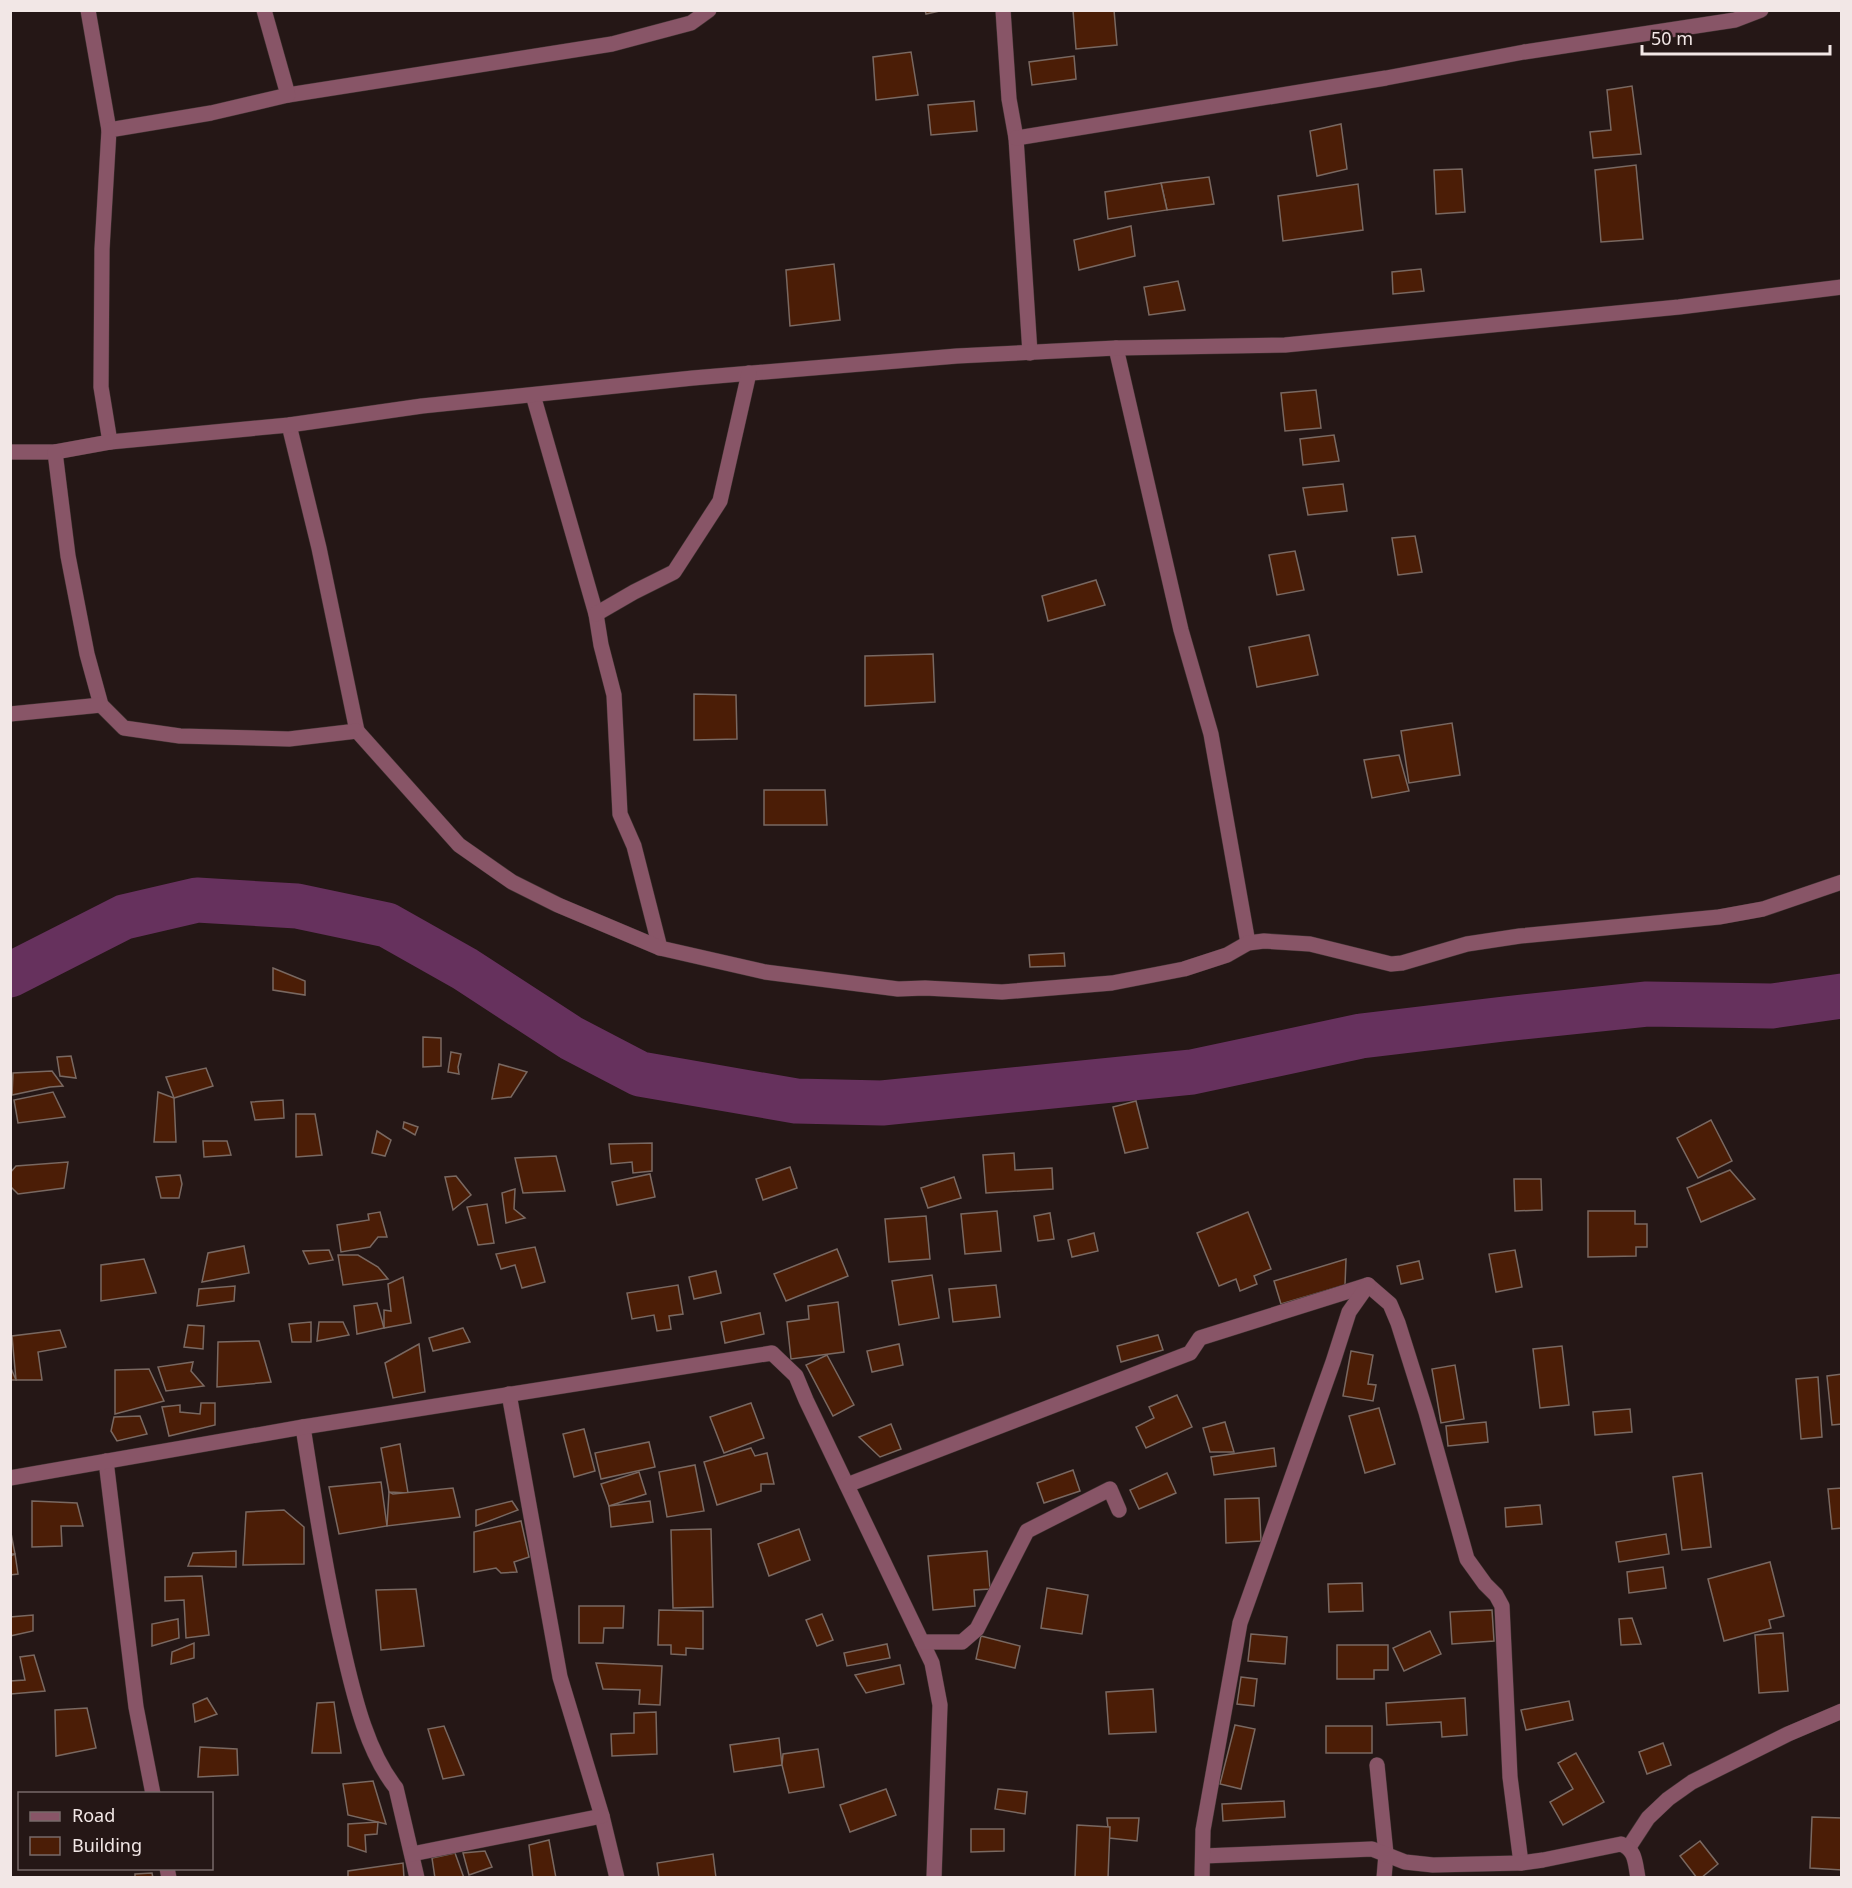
<svg xmlns="http://www.w3.org/2000/svg" width="1852" height="1888" viewBox="0 0 1852 1888" font-family="'Noto Sans',sans-serif">
	<style>
		.lines { fill: none; stroke-linecap: round; stroke-linejoin: round }
		.river { stroke: #66315d; stroke-width: 45 }
		.building { fill: #4b1d06; stroke: #796861; stroke-width: 1.5 }
		.minor-casing { stroke: #423433; stroke-width: 16 }
		.minor { stroke: #885567; stroke-width: 15 }
	</style>
	<rect width="100%" height="100%" fill="#251716"/>
	<g class="lines">
		<path class="river" d="M10,975L124,917L197,900L297,906L387,925L465,969L571,1038L640,1074L796,1101L882,1103L1192,1072L1361,1036L1504,1019L1647,1004L1772,1006L1842,996"/>
	</g>
	<g class="building">
		<path d="M925,10H944L926,14Z"/>
		<path d="M1073,10H1114L1117,45L1076,49Z"/>
		<path d="M911,52L918,95L876,100L873,57Z"/>
		<path d="M1074,56L1076,79L1032,85L1029,62Z"/>
		<path d="M1632,86L1641,154L1593,158L1590,132L1611,130L1607,90Z"/>
		<path d="M974,101L977,131L931,135L928,105Z"/>
		<path d="M1341,124L1347,169L1317,176L1310,131Z"/>
		<path d="M1636,165L1643,239L1601,242L1595,170Z"/>
		<path d="M1462,169L1465,212L1436,214L1434,170Z"/>
		<path d="M1209,177L1214,204L1167,210L1161,183Z"/>
		<path d="M1161,183L1167,210L1108,219L1105,192Z"/>
		<path d="M1358,184L1363,230L1283,241L1278,196Z"/>
		<path d="M1131,226L1135,256L1079,270L1074,240Z"/>
		<path d="M834,264L840,320L790,326L786,270Z"/>
		<path d="M1421,269L1424,291L1393,294L1392,272Z"/>
		<path d="M1178,281L1185,310L1149,315L1144,287Z"/>
		<path d="M1316,390L1321,428L1285,431L1281,393Z"/>
		<path d="M1334,435L1339,461L1303,465L1300,439Z"/>
		<path d="M1343,484L1347,511L1308,515L1303,488Z"/>
		<path d="M1415,536L1422,572L1398,575L1392,538Z"/>
		<path d="M1295,551L1304,590L1277,595L1269,555Z"/>
		<path d="M1096,580L1105,605L1048,621L1042,596Z"/>
		<path d="M1309,635L1318,675L1257,687L1249,647Z"/>
		<path d="M933,654L935,702L865,706V656Z"/>
		<path d="M694,694L736,695L737,739L694,740Z"/>
		<path d="M1452,723L1460,775L1409,783L1401,731Z"/>
		<path d="M1399,755L1409,791L1372,798L1364,760Z"/>
		<path d="M764,790H825L827,825H764Z"/>
		<path d="M1064,953L1065,966L1030,967L1029,955Z"/>
		<path d="M273,968L305,981V995L273,990Z"/>
		<path d="M423,1037L441,1038V1066L423,1067Z"/>
		<path d="M451,1052L461,1054L458,1067L459,1074L448,1072Z"/>
		<path d="M71,1056L76,1078L60,1076L57,1057Z"/>
		<path d="M499,1064L527,1072L511,1097L492,1099Z"/>
		<path d="M206,1068L213,1086L174,1098L166,1077Z"/>
		<path d="M52,1071L63,1086L50,1087L12,1095L13,1073Z"/>
		<path d="M53,1092L65,1117L18,1123L14,1100Z"/>
		<path d="M158,1092L174,1098L176,1142H154Z"/>
		<path d="M283,1100L284,1118L255,1120L251,1102Z"/>
		<path d="M1136,1101L1148,1148L1125,1153L1113,1107Z"/>
		<path d="M296,1114H315L322,1155L296,1157Z"/>
		<path d="M1711,1120L1732,1161L1698,1178L1677,1138Z"/>
		<path d="M404,1122L418,1127L415,1135L403,1128Z"/>
		<path d="M377,1131L391,1140L385,1156L372,1153Z"/>
		<path d="M203,1141H227L231,1155L204,1157Z"/>
		<path d="M652,1143V1171L633,1173L632,1162L611,1164L609,1144Z"/>
		<path d="M1014,1153L1015,1170L1052,1168L1053,1189L986,1193L983,1155Z"/>
		<path d="M556,1156L565,1191L523,1193L515,1158Z"/>
		<path d="M68,1162L64,1188L18,1194L10,1186V1173L16,1166Z"/>
		<path d="M790,1167L797,1188L763,1200L756,1179Z"/>
		<path d="M1730,1170L1755,1199L1701,1222L1687,1188Z"/>
		<path d="M650,1174L655,1197L617,1205L612,1182Z"/>
		<path d="M180,1175L182,1184L179,1198H161L156,1177Z"/>
		<path d="M456,1176L471,1195L453,1210L445,1177Z"/>
		<path d="M954,1177L961,1198L928,1208L921,1188Z"/>
		<path d="M1514,1179H1541L1542,1210L1515,1211Z"/>
		<path d="M515,1189L514,1209L525,1218L506,1223L502,1193Z"/>
		<path d="M487,1204L494,1243L478,1245L467,1207Z"/>
		<path d="M997,1211L1001,1251L965,1254L961,1214Z"/>
		<path d="M1588,1211H1635V1224H1647V1247H1636V1256L1588,1257Z"/>
		<path d="M380,1212L387,1237H378L370,1247L341,1252L337,1225L369,1220L368,1214Z"/>
		<path d="M1248,1212L1271,1269L1254,1276L1257,1284L1240,1291L1236,1279L1219,1286L1197,1233Z"/>
		<path d="M1050,1213L1054,1239L1038,1241L1034,1216Z"/>
		<path d="M926,1216L930,1259L889,1262L885,1219Z"/>
		<path d="M1094,1233L1098,1251L1072,1257L1068,1240Z"/>
		<path d="M244,1246L249,1273L202,1282L208,1253Z"/>
		<path d="M535,1247L545,1282L522,1288L515,1265L501,1269L496,1254Z"/>
		<path d="M837,1249L848,1276L786,1301L774,1274Z"/>
		<path d="M329,1250L333,1260L309,1264L303,1251Z"/>
		<path d="M1515,1250L1522,1287L1496,1292L1489,1254Z"/>
		<path d="M338,1255H358L378,1267L388,1279L343,1285Z"/>
		<path d="M144,1259L156,1293L101,1301V1265Z"/>
		<path d="M1346,1259L1345,1285L1281,1304L1274,1281Z"/>
		<path d="M1419,1261L1423,1279L1401,1284L1397,1266Z"/>
		<path d="M716,1271L721,1293L694,1299L689,1277Z"/>
		<path d="M932,1275L939,1318L899,1325L892,1281Z"/>
		<path d="M403,1277L411,1323L384,1328V1310L391,1311L388,1284Z"/>
		<path d="M678,1285L683,1314L669,1316L671,1329L657,1331L654,1315L632,1319L627,1293Z"/>
		<path d="M996,1285L1000,1317L953,1322L949,1289Z"/>
		<path d="M235,1286L234,1301L197,1306L199,1289Z"/>
		<path d="M838,1302L844,1352L791,1359L787,1322L809,1319L808,1306Z"/>
		<path d="M377,1303L384,1328L357,1334L354,1306Z"/>
		<path d="M760,1313L764,1334L725,1343L721,1322Z"/>
		<path d="M311,1322V1342H292L289,1324Z"/>
		<path d="M319,1322H343L349,1335L317,1341Z"/>
		<path d="M188,1325L204,1326L203,1349L184,1347Z"/>
		<path d="M463,1328L470,1342L433,1351L429,1338Z"/>
		<path d="M60,1330L66,1347L38,1352L42,1380H16L12,1336Z"/>
		<path d="M1158,1335L1163,1350L1121,1362L1117,1346Z"/>
		<path d="M259,1341L271,1382L217,1387L218,1342Z"/>
		<path d="M419,1344L425,1392L393,1398L385,1363Z"/>
		<path d="M899,1344L903,1365L872,1372L867,1351Z"/>
		<path d="M1562,1346L1569,1405L1540,1408L1533,1349Z"/>
		<path d="M1351,1351L1373,1355L1368,1384L1376,1385L1373,1401L1343,1396Z"/>
		<path d="M827,1355L854,1405L833,1416L806,1365Z"/>
		<path d="M193,1362L191,1371L204,1386L166,1391L158,1367Z"/>
		<path d="M1455,1365L1464,1419L1441,1423L1432,1369Z"/>
		<path d="M10,1366L16,1380H10Z"/>
		<path d="M149,1369L164,1401L115,1414V1370Z"/>
		<path d="M1842,1374V1424L1832,1425L1827,1376Z"/>
		<path d="M1818,1377L1822,1437L1801,1439L1796,1379Z"/>
		<path d="M1177,1395L1192,1427L1146,1448L1136,1427L1154,1418L1149,1407Z"/>
		<path d="M201,1403H215V1425L169,1436L162,1407L180,1405V1412L200,1414Z"/>
		<path d="M751,1403L764,1438L724,1453L710,1417Z"/>
		<path d="M1379,1408L1395,1464L1365,1473L1349,1416Z"/>
		<path d="M1630,1409L1632,1432L1595,1435L1593,1412Z"/>
		<path d="M140,1416L147,1434L117,1441L111,1431L114,1417Z"/>
		<path d="M1225,1422L1234,1452H1210L1203,1428Z"/>
		<path d="M1486,1422L1488,1442L1448,1446L1446,1426Z"/>
		<path d="M891,1424L901,1449L880,1457L859,1437Z"/>
		<path d="M584,1429L595,1471L574,1477L563,1434Z"/>
		<path d="M649,1442L655,1467L601,1479L595,1453Z"/>
		<path d="M400,1444L408,1493L389,1492L381,1448Z"/>
		<path d="M751,1448L755,1456L767,1453L774,1484H761V1491L717,1505L704,1462Z"/>
		<path d="M1274,1448L1276,1466L1214,1475L1211,1457Z"/>
		<path d="M695,1465L704,1511L667,1517L659,1472Z"/>
		<path d="M1073,1470L1080,1491L1044,1503L1037,1483Z"/>
		<path d="M639,1472L646,1494L609,1506L601,1484Z"/>
		<path d="M1167,1473L1176,1493L1139,1509L1130,1490Z"/>
		<path d="M1702,1473L1711,1547L1682,1550L1673,1477Z"/>
		<path d="M381,1482L387,1526L339,1534L329,1487Z"/>
		<path d="M453,1488L460,1517L387,1526L389,1492L393,1494Z"/>
		<path d="M1842,1488V1528L1832,1529L1828,1489Z"/>
		<path d="M1259,1498L1261,1541L1226,1543L1225,1499Z"/>
		<path d="M32,1501L77,1503L83,1526H61L62,1546L32,1547Z"/>
		<path d="M512,1501L518,1510L476,1526V1510Z"/>
		<path d="M650,1501L653,1522L611,1527L609,1506Z"/>
		<path d="M1540,1505L1542,1524L1506,1527L1505,1508Z"/>
		<path d="M284,1510L304,1527V1564L243,1565L246,1512Z"/>
		<path d="M521,1521L529,1557L514,1562L517,1572L501,1573L496,1568L474,1572V1532Z"/>
		<path d="M10,1528L15,1554H10Z"/>
		<path d="M711,1529L713,1607L673,1608L671,1530Z"/>
		<path d="M799,1529L810,1560L769,1576L758,1544Z"/>
		<path d="M1666,1534L1669,1554L1619,1562L1616,1542Z"/>
		<path d="M236,1551V1567L188,1566L193,1553Z"/>
		<path d="M987,1551L990,1589L974,1590L975,1606L933,1610L928,1556Z"/>
		<path d="M15,1554L18,1574L10,1575V1556Z"/>
		<path d="M1770,1562L1784,1616L1769,1620L1771,1628L1724,1641L1708,1579Z"/>
		<path d="M1663,1567L1666,1588L1629,1593L1627,1572Z"/>
		<path d="M202,1576L209,1635L186,1638L184,1600L165,1601V1577Z"/>
		<path d="M1362,1583L1363,1611L1329,1612L1328,1584Z"/>
		<path d="M1047,1588L1088,1595L1082,1634L1041,1628Z"/>
		<path d="M416,1589L424,1646L381,1650L376,1590Z"/>
		<path d="M579,1606H624L623,1628H604L603,1643H579Z"/>
		<path d="M659,1610L703,1611V1649L686,1648V1655L671,1654V1645H658Z"/>
		<path d="M1492,1610L1494,1641L1452,1644L1450,1612Z"/>
		<path d="M822,1614L833,1640L817,1646L806,1620Z"/>
		<path d="M33,1615V1631L10,1636V1617Z"/>
		<path d="M1632,1618L1641,1644L1621,1645L1619,1619Z"/>
		<path d="M178,1619L179,1638L152,1646V1624Z"/>
		<path d="M1430,1631L1441,1654L1404,1671L1393,1648Z"/>
		<path d="M1783,1633L1788,1691L1759,1693L1755,1635Z"/>
		<path d="M1251,1634L1287,1637L1285,1664L1248,1661Z"/>
		<path d="M981,1636L1020,1646L1015,1668L976,1659Z"/>
		<path d="M194,1643V1658L171,1664L172,1652Z"/>
		<path d="M887,1644L890,1658L847,1666L844,1653Z"/>
		<path d="M1337,1645H1388V1670H1374V1679H1337Z"/>
		<path d="M34,1655L45,1691L11,1694L10,1681L25,1680L20,1657Z"/>
		<path d="M596,1663L662,1666L660,1705L639,1704L640,1690L603,1689Z"/>
		<path d="M900,1665L904,1684L866,1693L855,1675Z"/>
		<path d="M1241,1677L1257,1679L1254,1706L1237,1704Z"/>
		<path d="M1153,1689L1156,1732L1109,1734L1106,1692Z"/>
		<path d="M207,1698L217,1714L195,1722L193,1704Z"/>
		<path d="M1465,1698L1467,1735L1442,1737L1441,1722L1387,1725L1386,1703Z"/>
		<path d="M1569,1701L1573,1720L1526,1730L1521,1710Z"/>
		<path d="M334,1702L341,1753H312L317,1703Z"/>
		<path d="M87,1708L96,1748L56,1756L55,1710Z"/>
		<path d="M656,1712L657,1754L612,1756L611,1734L634,1733V1713Z"/>
		<path d="M1235,1725L1255,1729L1241,1789L1220,1784Z"/>
		<path d="M444,1726L464,1775L443,1779L428,1729Z"/>
		<rect x="1326" y="1726" width="46" height="27"/>
		<path d="M779,1738L782,1765L734,1772L730,1745Z"/>
		<path d="M1663,1743L1671,1765L1647,1774L1639,1752Z"/>
		<path d="M200,1747L237,1749L238,1775L198,1777Z"/>
		<path d="M818,1749L824,1787L789,1793L782,1765L783,1754Z"/>
		<path d="M1576,1753L1604,1802L1563,1825L1550,1802L1573,1789L1558,1763Z"/>
		<path d="M373,1781L386,1824L348,1815L343,1784Z"/>
		<path d="M886,1789L896,1815L850,1832L840,1805Z"/>
		<path d="M998,1789L1027,1792L1025,1814L995,1809Z"/>
		<path d="M1284,1801L1285,1817L1223,1821L1222,1804Z"/>
		<path d="M1812,1817L1842,1818V1870L1810,1868Z"/>
		<path d="M1107,1818H1139L1137,1841L1109,1838Z"/>
		<path d="M378,1822L377,1834L365,1835L366,1852L348,1846V1824Z"/>
		<path d="M1077,1825L1110,1827L1108,1878H1075Z"/>
		<path d="M971,1829H1004V1851L971,1852Z"/>
		<path d="M549,1840L556,1878H533L529,1845Z"/>
		<path d="M1700,1841L1718,1864L1701,1878H1697L1680,1856Z"/>
		<path d="M485,1851L492,1867L469,1875L463,1853Z"/>
		<path d="M455,1853L464,1878H435L432,1858Z"/>
		<path d="M713,1854L716,1878H659L657,1863Z"/>
		<path d="M403,1863L404,1878H348V1871Z"/>
		<path d="M152,1873L153,1878H135V1874Z"/>
	</g>
	<g class="lines">
		<defs>
			<g id="minor">
				<path d="M88,10L109,130"/>
				<path d="M1003,10L1009,99L1016,138L1030,353"/>
				<path d="M288,95L612,44L691,23L709,10"/>
				<path d="M1016,138L1386,78L1524,52L1735,20L1761,10"/>
				<path d="M1116,348L1181,630L1211,734L1248,943"/>
				<path d="M533,395L596,614L601,645L614,695L620,814L634,846L660,948"/>
				<path d="M289,425L319,548L357,731"/>
				<path d="M110,442L101,387L102,249L109,130L211,113L288,95L264,10"/>
				<path d="M10,452H55L110,442L289,425L422,406L693,378L957,356L1116,348L1285,345L1679,307L1842,287"/>
				<path d="M55,452L68,556L87,654L101,705L124,728L180,736L289,739L357,731L459,845L512,882L558,905L660,948L765,972L898,989L925,988L1002,992L1112,983L1184,969L1227,955L1248,943L1264,941L1310,944L1391,964L1402,963L1467,944L1520,936L1719,917L1763,909L1842,882"/>
				<path d="M596,614L634,592L674,572L720,501L749,373"/>
				<path d="M10,714L101,705"/>
				<path d="M1368,1285L1390,1304L1398,1323L1426,1412L1467,1559L1485,1584L1496,1595L1502,1606L1510,1777L1521,1863"/>
				<path d="M509,1394L560,1677L602,1816L617,1878"/>
				<path d="M303,1427C315,1504 327,1581 345,1657C355,1700 368,1753 396,1788L417,1878"/>
				<path d="M106,1461L136,1707L153,1794"/>
				<path d="M10,1478L303,1427L772,1353L796,1376L806,1400L932,1663L940,1705L934,1878"/>
				<path d="M847,1485L1190,1353L1200,1338L1368,1285"/>
				<path d="M922,1642H962L977,1629L1027,1531L1110,1489L1119,1510"/>
				<path d="M1377,1765L1386,1854L1384,1878"/>
				<path d="M1629,1847L1648,1818L1668,1799L1692,1782L1788,1734L1842,1711"/>
				<path d="M412,1854L602,1816"/>
				<path d="M1203,1856L1372,1849L1405,1862L1433,1865L1521,1863L1543,1860L1621,1844C1636,1850 1635,1863 1638,1878"/>
				<path d="M167,1868L169,1878"/>
				<path d="M1202,1878L1203,1830L1240,1623L1333,1362L1349,1312L1368,1285"/>
			</g>
		</defs>
		<use href="#minor" class="minor-casing"/>
		<use href="#minor" class="minor"/>
	</g>
	<rect width="1852" height="1888" fill="none" stroke="#f2e7e6" stroke-width="24"/>
	<rect x="18" y="1792" width="195" height="78" fill="#251716" stroke="#776a69" stroke-width="1.5"/>
	<rect x="30" y="1812" width="30" height="9" fill="#885567" stroke="#776a69" stroke-width="1.5"/>
	<text x="72" y="1822" font-size="18" fill="#f2e7e6">Road</text>
	<rect x="30" y="1837" width="30" height="18" fill="#4b1d06" stroke="#776a69" stroke-width="1.5"/>
	<text x="72" y="1852" font-size="18" fill="#f2e7e6">Building</text>
	<path d="M1642 45v9h188v-9" fill="none" stroke="#f2e7e6" stroke-width="3"/>
	<text x="1651" y="45" font-size="18" fill="#f2e7e6" stroke="#251716" stroke-width="4.5" paint-order="stroke">50 m</text>
</svg>
